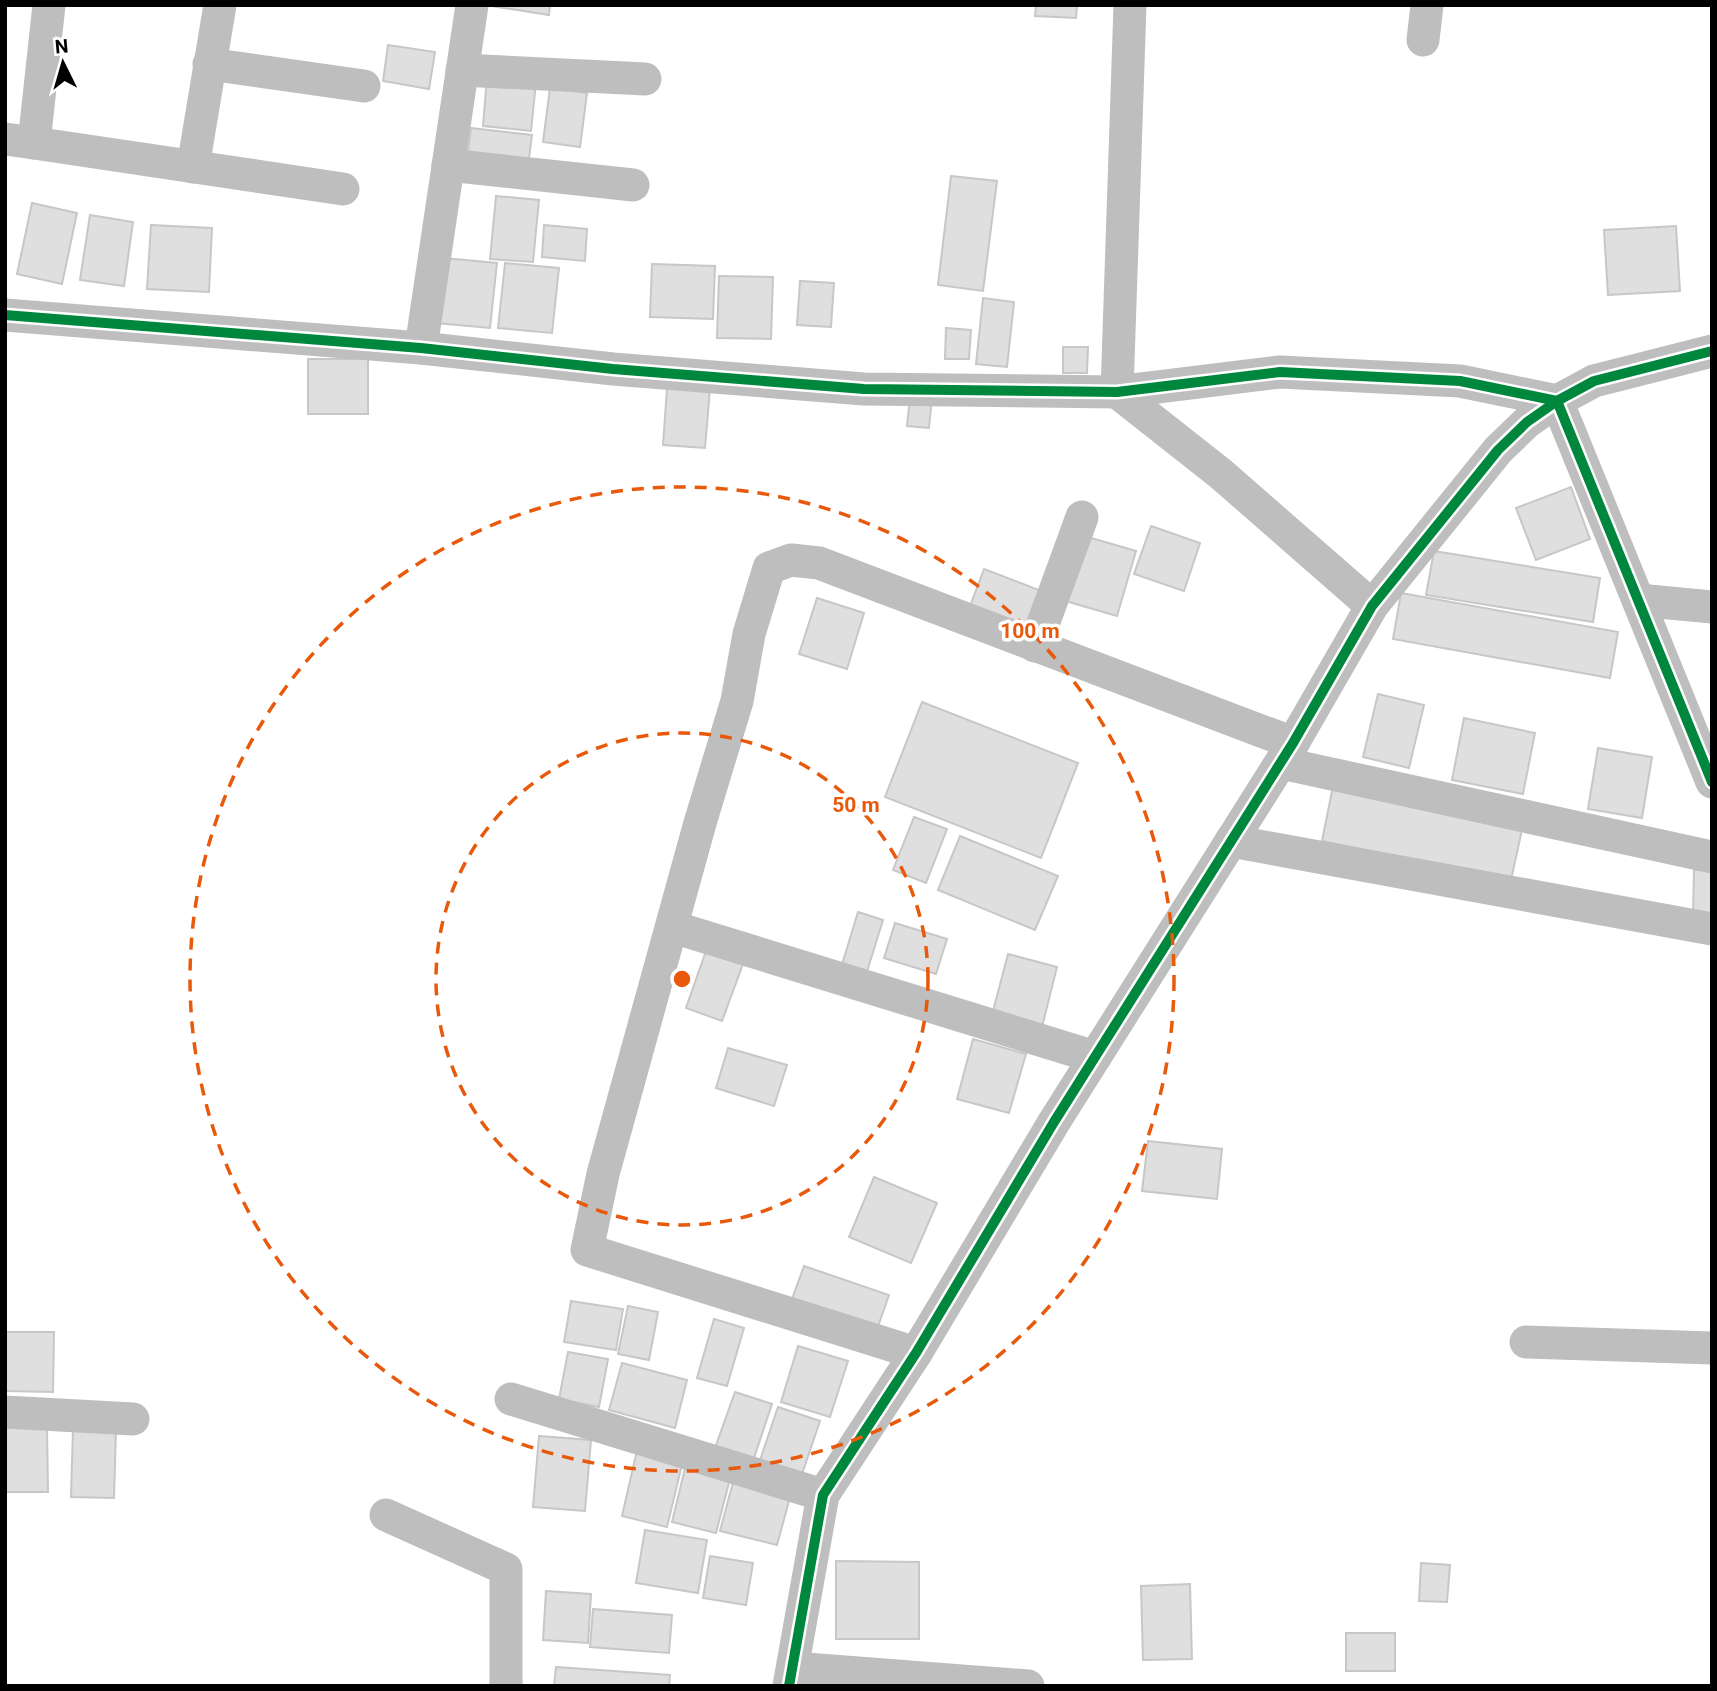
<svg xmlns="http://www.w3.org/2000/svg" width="1717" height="1691" viewBox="0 0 1717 1691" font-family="Roboto,sans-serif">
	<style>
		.building { fill: #dfdfdf; stroke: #c7c7c7; stroke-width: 2 }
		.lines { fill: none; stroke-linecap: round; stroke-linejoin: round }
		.minor { stroke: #bebebe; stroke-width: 33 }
		.cycleway-casing { stroke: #fff; stroke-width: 15 }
		.cycleway { stroke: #00873e; stroke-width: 10 }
		.ring { fill: none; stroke: #e8590c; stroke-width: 3.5; stroke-dasharray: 12 9 }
		.centre { fill: #e8590c; stroke: #fff; stroke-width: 3.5 }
		.ring-label { font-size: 21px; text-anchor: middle; font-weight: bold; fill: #e8590c; stroke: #fff; stroke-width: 7; stroke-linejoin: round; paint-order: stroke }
	</style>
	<rect width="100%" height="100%" fill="#fff"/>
	<g class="building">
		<path d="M485,5H550L549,15Z"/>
		<path d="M1036,5H1077L1076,18L1035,16Z"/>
		<path d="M388,45L435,52L429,89L383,81Z"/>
		<path d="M487,77L536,82L531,131L483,126Z"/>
		<path d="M550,88L587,93L580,147L543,142Z"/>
		<path d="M471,128L532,135L528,166L467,159Z"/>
		<path d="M951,176L997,181L983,291L938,285Z"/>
		<path d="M496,196L539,200L533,262L490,259Z"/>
		<path d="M32,203L77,213L62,284L17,274Z"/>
		<path d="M90,215L133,222L124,286L80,280Z"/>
		<path d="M151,225L212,228L209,292L147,289Z"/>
		<path d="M544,225L587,229L585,261L542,257Z"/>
		<path d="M1676,226L1680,291L1608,295L1604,230Z"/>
		<path d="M443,258L497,263L490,328L436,323Z"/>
		<path d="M505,263L559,268L552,333L498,328Z"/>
		<path d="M652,264L715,266L713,319L650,317Z"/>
		<path d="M719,276L773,277L771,339L717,338Z"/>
		<path d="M800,281L834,283L831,327L797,325Z"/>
		<path d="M983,298L1014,302L1007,367L976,364Z"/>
		<path d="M946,328L971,330L969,359H945Z"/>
		<path d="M1063,347H1088L1087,373H1063Z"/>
		<rect x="308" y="359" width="60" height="55"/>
		<path d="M668,374L711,377L705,448L663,445Z"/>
		<path d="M910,397L932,398L929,428L907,426Z"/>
		<path d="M1571,487L1590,539L1536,560L1516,508Z"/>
		<path d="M1151,526L1200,543L1184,591L1134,574Z"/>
		<path d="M1081,535L1136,551L1117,616L1062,600Z"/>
		<path d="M1434,551L1600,578L1593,622L1426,595Z"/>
		<path d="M984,569L1039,590L1024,630L969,609Z"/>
		<path d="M1401,593L1618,632L1610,678L1393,639Z"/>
		<path d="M817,598L864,613L847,669L799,654Z"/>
		<path d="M1378,694L1424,705L1409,768L1363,757Z"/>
		<path d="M922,702L1078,763L1041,858L885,797Z"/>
		<path d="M1464,718L1535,733L1523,794L1452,780Z"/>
		<path d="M1598,748L1652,757L1642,818L1588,809Z"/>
		<path d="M1333,786L1523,825L1511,880L1322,841Z"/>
		<path d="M914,817L947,829L926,883L893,870Z"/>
		<path d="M960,836L1058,876L1035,930L938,890Z"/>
		<path d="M1694,870H1712V916H1693Z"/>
		<path d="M858,912L883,920L865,978L840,971Z"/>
		<path d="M895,923L947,939L936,974L884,958Z"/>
		<path d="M706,951L743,964L722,1021L686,1008Z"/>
		<path d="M1008,954L1057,967L1042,1027L992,1015Z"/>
		<path d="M973,1039L1026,1054L1009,1113L957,1099Z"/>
		<path d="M728,1048L787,1065L774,1106L716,1088Z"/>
		<path d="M1148,1141L1222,1149L1217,1199L1142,1191Z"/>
		<path d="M874,1177L937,1203L911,1263L849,1237Z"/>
		<path d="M804,1266L889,1295L876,1332L791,1302Z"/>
		<path d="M571,1301L623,1309L616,1350L564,1342Z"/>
		<path d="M628,1306L658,1312L649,1360L618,1354Z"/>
		<path d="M714,1319L744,1328L727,1386L697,1378Z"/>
		<path d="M6,1332H54L53,1392L6,1391Z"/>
		<path d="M798,1346L848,1361L830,1417L781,1402Z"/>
		<path d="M568,1352L608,1359L599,1407L559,1399Z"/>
		<path d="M622,1363L687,1380L675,1428L609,1410Z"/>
		<path d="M735,1392L772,1404L752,1464L714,1451Z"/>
		<path d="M778,1407L820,1421L799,1483L757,1469Z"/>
		<path d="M5,1426H47L48,1492H5Z"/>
		<path d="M73,1429L116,1430L114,1498L71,1497Z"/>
		<path d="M539,1436L591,1440L585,1511L533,1507Z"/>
		<path d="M638,1446L684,1456L667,1527L622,1516Z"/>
		<path d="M687,1460L732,1471L716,1533L672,1522Z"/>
		<path d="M735,1475L792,1490L777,1545L720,1531Z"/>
		<path d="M645,1530L707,1540L698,1593L636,1583Z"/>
		<path d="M710,1556L753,1563L746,1605L703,1598Z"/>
		<path d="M836,1561L919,1562V1639H836Z"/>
		<path d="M1421,1563L1450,1565L1447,1602L1419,1601Z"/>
		<path d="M1190,1584L1192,1659L1143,1660L1141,1586Z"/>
		<path d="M546,1591L591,1594L588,1643L543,1640Z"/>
		<path d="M593,1609L672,1615L669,1653L590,1647Z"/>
		<rect x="1346" y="1633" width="49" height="38"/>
		<path d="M556,1667L670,1675L669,1686H554Z"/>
	</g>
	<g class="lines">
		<g class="minor">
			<path d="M1130,5L1117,392L1221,474L1372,606"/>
			<path d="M1423,40L1427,5"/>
			<path d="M209,64L364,86"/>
			<path d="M462,70L645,79"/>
			<path d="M5,139L34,143L49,5"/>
			<path d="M34,143L343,189"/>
			<path d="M448,165L633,185"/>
			<path d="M193,167L220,5"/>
			<path d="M5,315L421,348L613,369L864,389L1117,392L1280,372L1460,381L1557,401L1712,782"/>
			<path d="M421,348L472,5"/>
			<path d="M1638,600L1712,607"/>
			<path d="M1035,646L1082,517"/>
			<path d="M1281,763L1712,857"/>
			<path d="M1231,841L1712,929"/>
			<path d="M673,927L1095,1057"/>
			<path d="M1526,1342L1712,1348"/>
			<path d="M916,1353L587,1250L603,1174L700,823L737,701L749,634L769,568L791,560L819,563L1293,743"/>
			<path d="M511,1399L823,1495"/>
			<path d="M5,1412L133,1419"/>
			<path d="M386,1515L506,1569V1686"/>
			<path d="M793,1668L1028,1686"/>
			<path d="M789,1686L823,1495L916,1353L1054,1122L1293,743L1372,606L1498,450L1527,422L1557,401L1594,381L1712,351"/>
		</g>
		<defs>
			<g id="cycleway">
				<path d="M5,315L421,348L613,369L864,389L1117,392L1280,372L1460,381L1557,401L1712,782"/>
				<path d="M789,1686L823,1495L916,1353L1054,1122L1293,743L1372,606L1498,450L1527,422L1557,401L1594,381L1712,351"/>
			</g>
		</defs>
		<use href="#cycleway" class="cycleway-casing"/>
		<use href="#cycleway" class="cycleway"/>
	</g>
	<g class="ring">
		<circle cx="682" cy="979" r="246"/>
		<circle cx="682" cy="979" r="492"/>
	</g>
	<circle cx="682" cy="979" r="10" class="centre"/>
	<g class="ring-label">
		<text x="1030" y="638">100 m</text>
		<text x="856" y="812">50 m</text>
	</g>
	<rect width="1717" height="1691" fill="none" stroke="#000000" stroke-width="14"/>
	<g transform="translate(63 63) rotate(355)" stroke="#ffffff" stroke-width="5" paint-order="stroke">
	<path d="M0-5L12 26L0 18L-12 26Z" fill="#000000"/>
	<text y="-10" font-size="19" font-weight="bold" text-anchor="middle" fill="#000000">N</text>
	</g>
</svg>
